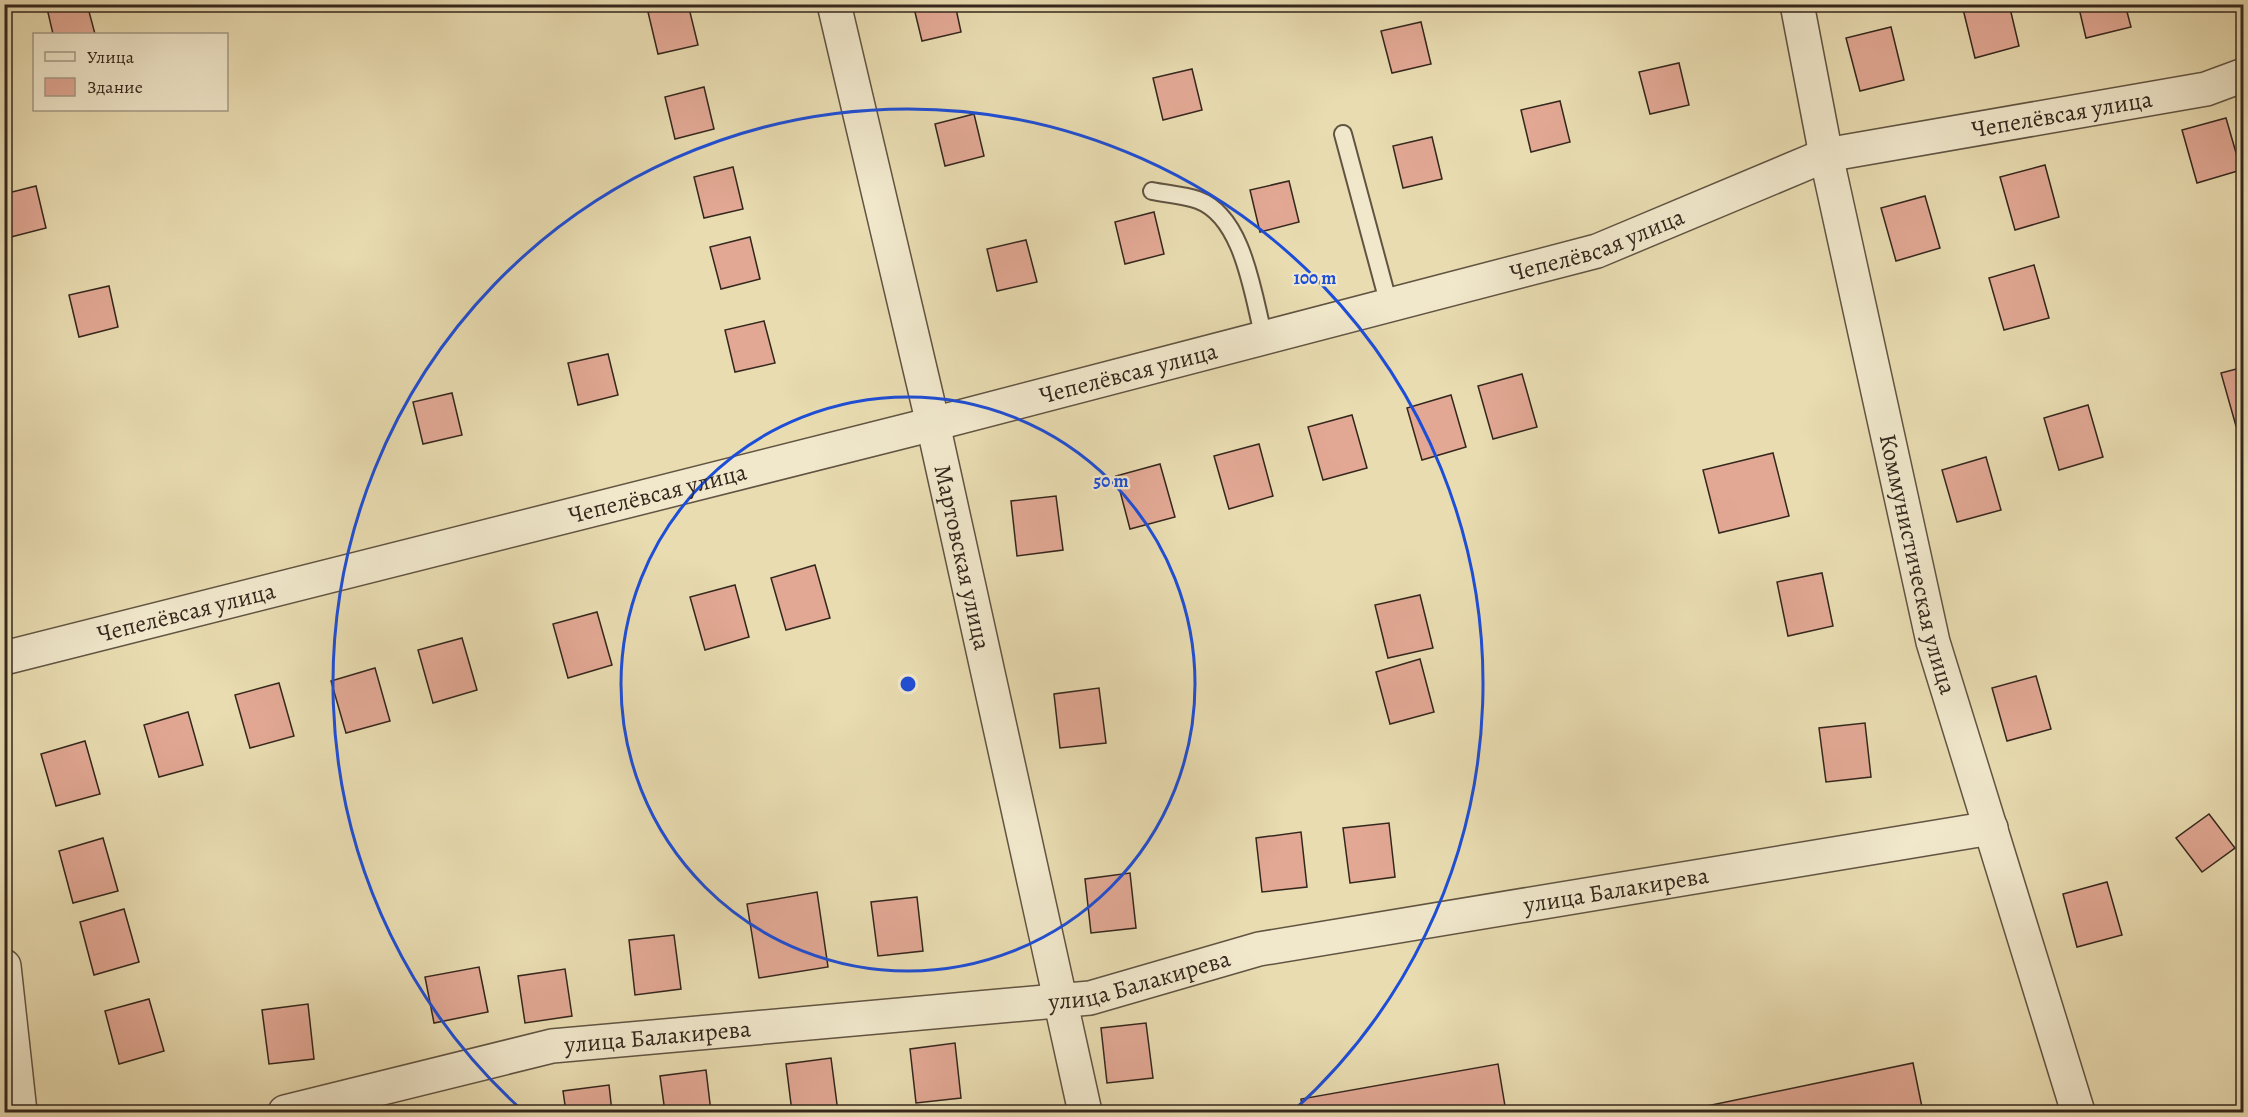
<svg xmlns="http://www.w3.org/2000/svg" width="2248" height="1117" viewBox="0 0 2248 1117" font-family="Alegreya,serif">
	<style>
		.building { fill: #e2a894; stroke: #34271d; stroke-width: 1.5 }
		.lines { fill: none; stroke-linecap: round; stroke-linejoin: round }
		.service-casing { stroke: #615442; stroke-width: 20 }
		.minor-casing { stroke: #615442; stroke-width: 36 }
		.service { stroke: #f1e8cc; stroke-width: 16 }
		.minor { stroke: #f1e8cc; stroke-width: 33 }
		.ring { fill: none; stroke: #1d4ed8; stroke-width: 3 }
		.labels { text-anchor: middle; stroke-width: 4.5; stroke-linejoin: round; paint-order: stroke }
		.street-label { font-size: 24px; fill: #34271d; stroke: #f1e8cc }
		.centre { fill: #1d4ed8; stroke: #f1e8cc; stroke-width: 3 }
		.ring-label { font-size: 18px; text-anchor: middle; font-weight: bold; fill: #1d4ed8; stroke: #f1e8cc; stroke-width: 4.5; stroke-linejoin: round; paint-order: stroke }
	</style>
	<rect width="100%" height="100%" fill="#e9dcb1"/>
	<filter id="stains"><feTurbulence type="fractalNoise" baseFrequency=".00333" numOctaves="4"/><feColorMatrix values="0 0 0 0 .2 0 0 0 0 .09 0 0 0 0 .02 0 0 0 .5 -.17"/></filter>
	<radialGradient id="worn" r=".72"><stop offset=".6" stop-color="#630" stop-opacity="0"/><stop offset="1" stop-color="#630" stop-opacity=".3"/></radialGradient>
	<g class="building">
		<path d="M46,4H87L95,34H53Z"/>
		<path d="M680,4H688L698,45L658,54L648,12Z"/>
		<path d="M913,4H955L961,32L922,41Z"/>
		<path d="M2009,4L2019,46L1975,58L1962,5Z"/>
		<path d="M2078,4H2125L2131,27L2086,38Z"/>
		<path d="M1421,22L1431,64L1392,73L1381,31Z"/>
		<path d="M1891,27L1904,80L1860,91L1846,38Z"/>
		<path d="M1679,63L1689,105L1650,114L1639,72Z"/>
		<path d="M1192,69L1202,110L1163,120L1153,78Z"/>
		<path d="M704,87L714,129L675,139L665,97Z"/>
		<path d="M1560,101L1570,142L1531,152L1521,110Z"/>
		<path d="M974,114L984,156L945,166L935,124Z"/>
		<path d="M2226,118L2241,170L2197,183L2182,130Z"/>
		<path d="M1432,137L1442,179L1403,188L1393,146Z"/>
		<path d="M2045,165L2059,217L2015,230L2000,177Z"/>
		<path d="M733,167L743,209L704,218L694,177Z"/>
		<path d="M1289,181L1299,222L1260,232L1250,190Z"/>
		<path d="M36,186L46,228L7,238L4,194Z"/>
		<path d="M1925,196L1940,248L1896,261L1881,208Z"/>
		<path d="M1154,212L1164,254L1125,264L1115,222Z"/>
		<path d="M750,237L760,279L721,289L710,247Z"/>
		<path d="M1026,240L1037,282L997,291L987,249Z"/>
		<path d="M2034,265L2049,318L2004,330L1989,278Z"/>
		<path d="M109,286L118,327L79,337L69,295Z"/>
		<path d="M764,321L775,363L735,372L725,330Z"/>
		<path d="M608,354L618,395L578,405L568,363Z"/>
		<path d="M2244,367V424L2236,426L2221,373Z"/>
		<path d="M1522,374L1537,427L1493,439L1478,386Z"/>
		<path d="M452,393L462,435L423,444L413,402Z"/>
		<path d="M1451,395L1466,447L1422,460L1407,408Z"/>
		<path d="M2088,405L2103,457L2059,470L2044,418Z"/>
		<path d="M1352,415L1367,468L1323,480L1308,427Z"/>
		<path d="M1259,444L1273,496L1229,509L1214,456Z"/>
		<path d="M1773,453L1789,516L1719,533L1703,470Z"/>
		<path d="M1986,457L2001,510L1957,522L1942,470Z"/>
		<path d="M1160,464L1175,517L1130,529L1116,476Z"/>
		<path d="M1056,496L1063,550L1017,556L1011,501Z"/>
		<path d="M815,565L830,618L786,630L771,578Z"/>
		<path d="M1822,573L1833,626L1788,636L1777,582Z"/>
		<path d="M735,585L749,637L705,650L690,597Z"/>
		<path d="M1420,595L1433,648L1388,658L1375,605Z"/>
		<path d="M597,612L612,665L568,678L553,624Z"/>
		<path d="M462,638L477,690L433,703L418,650Z"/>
		<path d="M1420,659L1434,712L1390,724L1376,672Z"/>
		<path d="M375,668L390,721L346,733L331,681Z"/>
		<path d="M2036,676L2051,729L2007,741L1992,688Z"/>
		<path d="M279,683L294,736L250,748L235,695Z"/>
		<path d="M1099,688L1106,743L1060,748L1054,694Z"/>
		<path d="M188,712L203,765L159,777L144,725Z"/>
		<path d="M1865,723L1871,777L1826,782L1819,728Z"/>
		<path d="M85,741L100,794L56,806L41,754Z"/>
		<path d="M2209,814L2235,848L2202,872L2176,838Z"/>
		<path d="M1389,823L1395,877L1350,883L1343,828Z"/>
		<path d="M1301,832L1307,887L1262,892L1256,838Z"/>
		<path d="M103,838L118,891L73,903L59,851Z"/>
		<path d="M1130,873L1136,928L1091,933L1085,879Z"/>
		<path d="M2107,882L2122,935L2077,947L2063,894Z"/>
		<path d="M817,892L828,967L759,978L747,904Z"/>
		<path d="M917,897L923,951L878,956L871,902Z"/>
		<path d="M124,909L139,962L94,975L80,922Z"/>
		<path d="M674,935L681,989L635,995L629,940Z"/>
		<path d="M479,967L488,1012L434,1023L425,977Z"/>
		<path d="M565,969L572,1016L525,1023L518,976Z"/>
		<path d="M149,999L164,1051L119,1064L105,1011Z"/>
		<path d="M308,1004L314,1059L269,1064L262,1010Z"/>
		<path d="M1146,1023L1153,1078L1107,1083L1101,1028Z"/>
		<path d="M955,1043L961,1098L916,1103L910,1049Z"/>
		<path d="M831,1058L838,1112H792L786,1064Z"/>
		<path d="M1913,1063L1923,1112H1678Z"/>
		<path d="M1498,1064L1506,1112H1303L1301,1099Z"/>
		<path d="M706,1070L711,1112H665L660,1076Z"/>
		<path d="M609,1085L612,1112H566L563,1091Z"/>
	</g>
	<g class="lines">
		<defs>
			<g id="service">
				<path d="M1343,134L1389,305"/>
				<path d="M1152,191C1167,194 1184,195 1198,200C1244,217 1253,296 1264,338"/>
			</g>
			<g id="minor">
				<path id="s1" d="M834,4L933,424L1085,1112"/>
				<path id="s2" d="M1797,4L1826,155L1933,642L2078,1112"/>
				<path id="s3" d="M4,658L933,424L1597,251L1826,155L2206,89L2244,75"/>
				<path d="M4,966L20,1112"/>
				<path id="s4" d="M285,1112L552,1046L1090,998L1259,949L1991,828"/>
			</g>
		</defs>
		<use href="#service" class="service-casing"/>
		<use href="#minor" class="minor-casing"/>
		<use href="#service" class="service"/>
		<use href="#minor" class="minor"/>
	</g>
	<g class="ring">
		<circle cx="908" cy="684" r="287"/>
		<path d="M523 1111A575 575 0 1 1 1293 1111"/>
	</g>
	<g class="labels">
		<g class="street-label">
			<text dy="8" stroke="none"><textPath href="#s3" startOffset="2132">Чепелёвсая улица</textPath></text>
			<text dy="8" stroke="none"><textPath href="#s3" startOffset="1646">Чепелёвсая улица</textPath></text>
			<text dy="8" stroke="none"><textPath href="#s3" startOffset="1160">Чепелёвсая улица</textPath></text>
			<text dy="8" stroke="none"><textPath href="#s3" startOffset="674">Чепелёвсая улица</textPath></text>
			<text dy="8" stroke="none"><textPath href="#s1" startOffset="568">Мартовская улица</textPath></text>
			<text dy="8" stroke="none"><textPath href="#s2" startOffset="573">Коммунистическая улица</textPath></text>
			<text dy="8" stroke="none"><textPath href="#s3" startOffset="188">Чепелёвсая улица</textPath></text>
			<text dy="8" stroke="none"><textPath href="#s4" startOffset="1353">улица Балакирева</textPath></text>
			<text dy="8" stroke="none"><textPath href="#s4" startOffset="867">улица Балакирева</textPath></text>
			<text dy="8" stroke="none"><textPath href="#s4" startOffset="381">улица Балакирева</textPath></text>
		</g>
	</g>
	<circle cx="908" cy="684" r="9" class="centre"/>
	<g class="ring-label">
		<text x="1315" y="284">100 m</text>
		<text x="1111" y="487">50 m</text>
	</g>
	<rect width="2248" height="1117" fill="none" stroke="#e9dcb1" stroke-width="24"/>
	<rect x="6" y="6" width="2236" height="1105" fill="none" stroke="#34271d" stroke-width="3"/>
	<rect x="12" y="12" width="2224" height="1093" fill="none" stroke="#34271d" stroke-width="1.5"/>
	<rect x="33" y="33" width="195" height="78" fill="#f1e8cc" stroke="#a59b86" stroke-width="1.5"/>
	<rect x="45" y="52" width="30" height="9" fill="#f1e8cc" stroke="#a59b86" stroke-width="1.5"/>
	<text x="87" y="63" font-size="18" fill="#34271d">Улица</text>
	<rect x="45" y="78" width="30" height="18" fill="#e2a894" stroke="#a59b86" stroke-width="1.5"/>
	<text x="87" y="93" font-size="18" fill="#34271d">Здание</text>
	<rect width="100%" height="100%" filter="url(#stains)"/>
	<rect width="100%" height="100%" fill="url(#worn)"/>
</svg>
